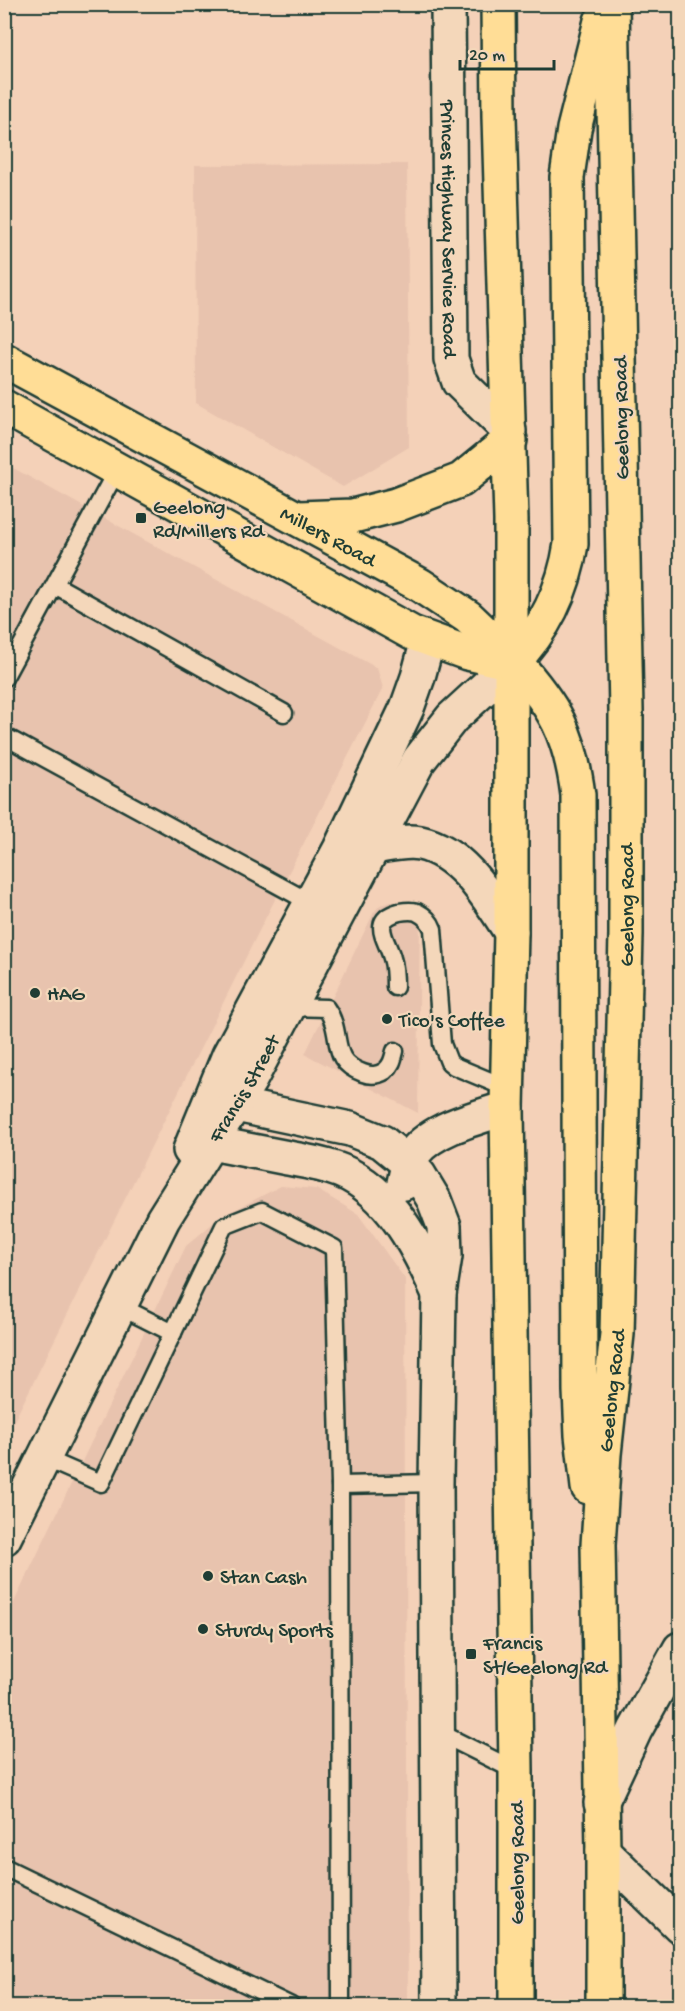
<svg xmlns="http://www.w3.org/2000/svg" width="685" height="2011" viewBox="0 0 685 2011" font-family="'Gochi Hand',sans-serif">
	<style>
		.built { fill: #e8c3ae }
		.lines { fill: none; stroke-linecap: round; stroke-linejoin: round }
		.service-casing { stroke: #1f3d34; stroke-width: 21 }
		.minor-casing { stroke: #1f3d34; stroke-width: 38 }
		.secondary-casing { stroke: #1f3d34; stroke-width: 38 }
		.primary-casing { stroke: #1f3d34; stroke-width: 38 }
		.trunk-casing { stroke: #1f3d34; stroke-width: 38 }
		.service { stroke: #f4d7ba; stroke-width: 16 }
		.minor { stroke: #f4d7ba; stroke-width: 33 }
		.secondary { stroke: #f4d7ba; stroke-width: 33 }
		.primary { stroke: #ffdd96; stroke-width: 33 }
		.trunk { stroke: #ffdd96; stroke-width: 33 }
		.poi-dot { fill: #1f3d34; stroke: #f4d7ba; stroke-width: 2 }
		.labels { text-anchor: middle; stroke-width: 4.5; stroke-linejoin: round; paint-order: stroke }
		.street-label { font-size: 21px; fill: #1f3d34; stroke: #f4d7ba }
		.poi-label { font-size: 21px; fill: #1f3d34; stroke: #f4d7ba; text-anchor: start }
	</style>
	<rect width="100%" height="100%" fill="#f4d1b8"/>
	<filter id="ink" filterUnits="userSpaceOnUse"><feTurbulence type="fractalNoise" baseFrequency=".0167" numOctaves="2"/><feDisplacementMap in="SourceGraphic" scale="12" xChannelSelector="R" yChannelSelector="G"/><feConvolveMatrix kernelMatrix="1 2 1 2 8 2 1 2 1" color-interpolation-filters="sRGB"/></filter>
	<g filter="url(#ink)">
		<g class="built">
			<path d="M407,164L409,447L343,487L196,403L195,165Z"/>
			<path d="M4,463L377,668L383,688L263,923L5,1439Z"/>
			<path d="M391,902L420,904L418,1113L305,1054L374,912L380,905Z"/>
			<path d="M281,1186L316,1189L358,1214L405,1279L408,2006H5L4,1623L186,1246L219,1218Z"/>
		</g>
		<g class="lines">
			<defs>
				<g id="service">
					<path d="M55,585L284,713"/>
					<path d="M4,678L118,468"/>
					<path d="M4,736L311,903"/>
					<path d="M395,987C395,977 395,967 392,958C387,940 369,920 399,912C405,911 411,910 417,912C425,916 430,921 433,929L442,1044L449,1062L454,1066L509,1089"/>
					<path d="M289,1007L326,1008C345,1034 327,1060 363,1073C371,1076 377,1076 385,1071C392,1065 393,1059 395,1051"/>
					<path d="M119,1306L173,1333"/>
					<path d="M44,1458L101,1483L224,1226L262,1211L334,1248L340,1485L341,2006"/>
					<path d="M340,1485L436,1483"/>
					<path d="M438,1732L516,1771"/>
					<path d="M4,1867L291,2006"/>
				</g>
				<g id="minor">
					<path id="s1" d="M448,4L451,359L459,382L509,431"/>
					<path d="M236,1105L350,1129L382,1142L409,1164L419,1175L434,1200L444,1226L445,1256L439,1294L436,1483L439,2006"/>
					<path d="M211,1143C237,1148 262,1153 288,1158C305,1161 324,1164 341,1171C391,1192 418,1247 439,1294"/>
					<path d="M404,1183C406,1172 409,1161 415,1152C434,1128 479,1117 507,1108"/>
					<path d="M601,1803L635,1730L680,1649"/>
					<path d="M603,1851L680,1926"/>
				</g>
				<g id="secondary">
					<path d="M373,847C388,845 405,840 420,843C463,852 489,899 511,932"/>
					<path d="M190,1150L229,1055L340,849L407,708L418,677L428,640"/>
					<path id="s2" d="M4,1538L163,1219L250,1080L419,760L452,718L512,663"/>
				</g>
				<g id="primary">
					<path id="s3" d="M4,360L420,585L468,617L514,661"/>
					<path d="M4,407L412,633L467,653L512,663"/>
					<path d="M299,518L353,516L396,505L461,480L510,440"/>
				</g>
				<g id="trunk">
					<path d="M498,4L499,117L511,520V932L507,1108L516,1771V2006"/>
					<path d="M514,661C555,707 570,733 578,795L580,1391L582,1435L588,1487"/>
					<path d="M512,663C545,630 564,590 571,544L567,177L574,129L601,21"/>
					<path id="s4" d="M603,2006V1851L598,1545L604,1454L617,1334L626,934V711L612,4"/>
				</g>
			</defs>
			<use href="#service" class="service-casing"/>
			<use href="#minor" class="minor-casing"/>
			<use href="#secondary" class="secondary-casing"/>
			<use href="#primary" class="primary-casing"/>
			<use href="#trunk" class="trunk-casing"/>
			<use href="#service" class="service"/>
			<use href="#minor" class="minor"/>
			<use href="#secondary" class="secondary"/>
			<use href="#primary" class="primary"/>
			<use href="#trunk" class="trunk"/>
		</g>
	</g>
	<g class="poi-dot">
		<rect x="135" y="512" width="12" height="12" rx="3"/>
		<circle cx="35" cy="993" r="6"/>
		<circle cx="387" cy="1019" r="6"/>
		<circle cx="208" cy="1576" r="6"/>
		<circle cx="203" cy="1629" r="6"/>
		<rect x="465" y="1648" width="12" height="12" rx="3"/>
	</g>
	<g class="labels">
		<g class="street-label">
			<text dy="7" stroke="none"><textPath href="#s1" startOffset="225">Princes Highway Service Road</textPath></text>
			<text transform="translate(620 418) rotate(-91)" y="7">Geelong Road</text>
			<text dy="7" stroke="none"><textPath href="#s3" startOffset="369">Millers Road</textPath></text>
			<text dy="7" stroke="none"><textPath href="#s4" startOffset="1102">Geelong Road</textPath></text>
			<text dy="7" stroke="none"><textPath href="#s2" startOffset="510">Francis Street</textPath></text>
			<text dy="7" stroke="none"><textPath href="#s4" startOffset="616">Geelong Road</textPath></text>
			<text transform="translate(516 1863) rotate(-90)" y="7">Geelong Road</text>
		</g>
		<g class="poi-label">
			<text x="153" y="513">Geelong<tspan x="153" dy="24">Rd/Millers Rd</tspan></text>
			<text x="47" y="1000">HAG</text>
			<text x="399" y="1026">Tico's Coffee</text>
			<text x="220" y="1583">Stan Cash</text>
			<text x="215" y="1636">Sturdy Sports</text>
			<text x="483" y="1649">Francis<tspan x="483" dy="24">St/Geelong Rd</tspan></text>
		</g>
	</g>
	<rect width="685" height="2011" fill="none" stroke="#f4d7ba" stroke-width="24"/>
	<rect x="12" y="12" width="661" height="1987" fill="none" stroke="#1f3d34" stroke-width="2" filter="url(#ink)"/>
	<path d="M460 60v9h94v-9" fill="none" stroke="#1f3d34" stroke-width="3"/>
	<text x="469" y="60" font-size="18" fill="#1f3d34" stroke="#f4d7ba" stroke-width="4.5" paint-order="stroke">20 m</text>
</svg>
